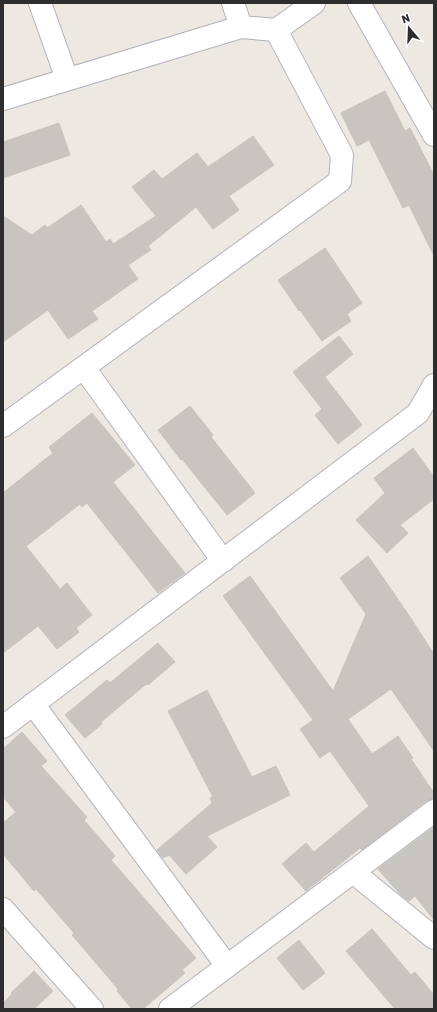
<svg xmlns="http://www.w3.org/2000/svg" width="437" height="1012" viewBox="0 0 437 1012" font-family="Rubik,sans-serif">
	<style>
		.building { fill: #c8c5c0; stroke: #c8c3ba }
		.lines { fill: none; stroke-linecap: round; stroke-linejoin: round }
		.street-casing { stroke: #b1b3bb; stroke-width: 24 }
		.street { stroke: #fff; stroke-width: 22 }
	</style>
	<rect width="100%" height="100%" fill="#ede8e1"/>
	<g class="building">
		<path d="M385,91L405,131L410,128L434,175V256L409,205L403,208L369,140L357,146L341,113Z"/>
		<path d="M59,123L70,155L3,178V142Z"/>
		<path d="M253,136L274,165L229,196L239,210L213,229L196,207L148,246L151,250L128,265L138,279L92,311L98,319L68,339L48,310L3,342V216L32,235L45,225L47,228L81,205L106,242L110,239L113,244L156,216L132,187L154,170L162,179L197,153L208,167Z"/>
		<path d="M325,248L362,303L347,314L351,321L322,341L300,310L299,311L278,280Z"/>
		<path d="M339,336L353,354L325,377L362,425L338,444L315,415L322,409L293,372Z"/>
		<path d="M190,406L213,435L211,437L255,493L227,515L182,459L181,460L158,430Z"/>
		<path d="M92,413L135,465L113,482L185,573L158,593L87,503L82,507L80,504L26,546L60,589L67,583L92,615L76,628L79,632L57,649L38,626L3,653V493L53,453L49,447Z"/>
		<path d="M413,448L434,477V499L400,525L408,533L387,553L356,520L385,493L374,478Z"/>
		<path d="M368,556L406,611L434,654V751L391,689L348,719L372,754L398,736L413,758L411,759L434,793V799L426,801L362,850L360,848L306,891L282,864L306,843L314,852L369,806L330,751L320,758L300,729L313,720L223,596L250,576L333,691L366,614L340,578Z"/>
		<path d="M158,643L175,662L148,685L146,684L101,722L102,724L85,738L65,715L107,680L110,683Z"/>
		<path d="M207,690L252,777L276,766L290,795L207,836L217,847L186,874L169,855L163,858L157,850L212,803L210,798L213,797L168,711Z"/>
		<path d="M22,732L47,761L41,766L87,817L84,820L115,856L111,860L196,958L182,970L185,973L143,1009H132L117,991L118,989L72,935L74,933L36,889L34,891L3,854V823L16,812L3,797V749Z"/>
		<path d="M434,827V920L415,896L409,901L401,895L378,869Z"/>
		<path d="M372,929L411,975L415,972L434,995V1009H395L346,951Z"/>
		<path d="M299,940L325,973L303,990L277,958Z"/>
		<path d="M34,971L53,991L34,1009H3V1003L12,994L11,993Z"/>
	</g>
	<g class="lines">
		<defs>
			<g id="street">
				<path d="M40,3L67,79"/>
				<path d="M233,3L241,27"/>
				<path d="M359,3L434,135"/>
				<path d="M3,99L241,27L276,30L314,3"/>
				<path d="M84,368L223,561"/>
				<path d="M3,426L340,181L342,155L276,30"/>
				<path d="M33,704L227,966"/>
				<path d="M3,727L418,413L434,385"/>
				<path d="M353,872L434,938"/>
				<path d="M3,909L92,1009"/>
				<path d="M170,1009L434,811"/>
			</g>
		</defs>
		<use href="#street" class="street-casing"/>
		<use href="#street" class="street"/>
	</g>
	<rect width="437" height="1012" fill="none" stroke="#2d2d2d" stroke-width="8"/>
	<g transform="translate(409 28) rotate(341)" stroke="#ffffff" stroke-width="3" paint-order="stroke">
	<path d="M0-3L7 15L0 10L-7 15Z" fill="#2d2d2d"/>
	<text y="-6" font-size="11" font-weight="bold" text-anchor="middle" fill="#2d2d2d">N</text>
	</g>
</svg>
